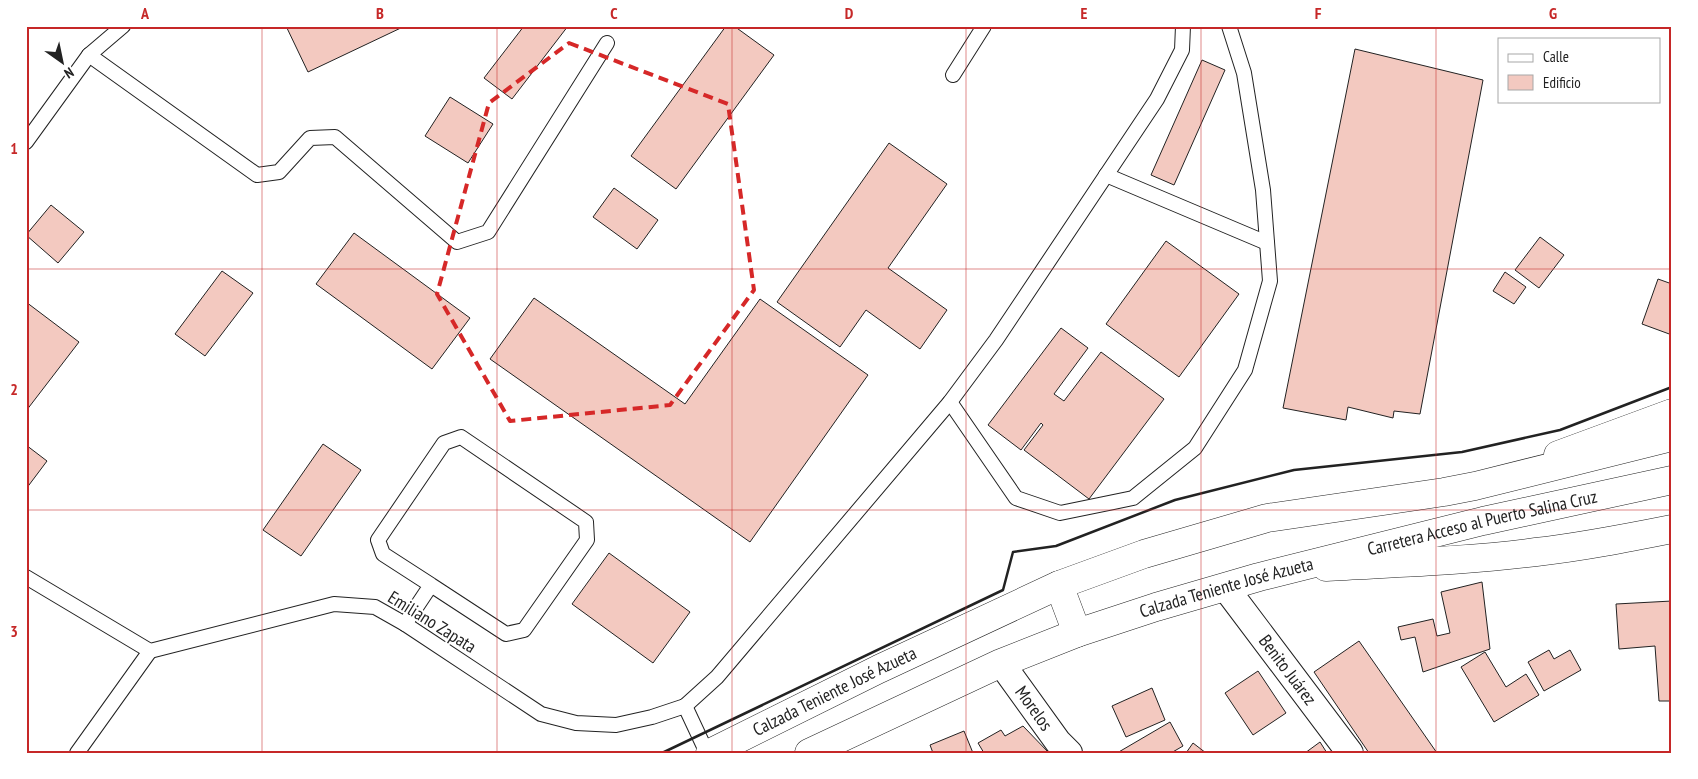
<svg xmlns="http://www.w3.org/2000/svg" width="1698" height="779" viewBox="0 0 1698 779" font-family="'PT Sans Narrow',sans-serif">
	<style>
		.building { fill: #f3c9c0; stroke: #222 }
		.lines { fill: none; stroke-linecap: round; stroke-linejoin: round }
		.service-casing { stroke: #222; stroke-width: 16 }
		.minor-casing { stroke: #222; stroke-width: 28 }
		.secondary-casing { stroke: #222; stroke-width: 29 }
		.primary-casing { stroke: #222; stroke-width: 29 }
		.service { stroke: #fff; stroke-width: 14 }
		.minor { stroke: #fff; stroke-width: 26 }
		.secondary { stroke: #fff; stroke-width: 28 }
		.primary { stroke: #fff; stroke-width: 28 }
		.wall { stroke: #222; stroke-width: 2.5 }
		.marked { fill: none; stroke: #d62828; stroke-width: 4; stroke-dasharray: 10 6; stroke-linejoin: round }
		.grid { fill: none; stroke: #c62828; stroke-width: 1; stroke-opacity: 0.55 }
		.labels { text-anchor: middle; stroke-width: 4; stroke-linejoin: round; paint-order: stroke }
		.street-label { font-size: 18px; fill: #222; stroke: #fff }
		.neatline { fill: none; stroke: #c62828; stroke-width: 2 }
		.grid-label { font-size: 16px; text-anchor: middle; font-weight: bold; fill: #c62828 }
	</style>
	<rect width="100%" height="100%" fill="#fff"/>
	<g class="building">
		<path d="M286,26H405L308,72Z"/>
		<path d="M524,26H568L512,99L484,78Z"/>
		<path d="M726,26H734L774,55L676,189L631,156Z"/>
		<path d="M1075,26H1131V27L1075,28Z"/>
		<path d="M1355,49L1483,80L1420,414L1394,411L1393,418L1348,407L1346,420L1283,408Z"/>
		<path d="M1202,60L1225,70L1174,185L1151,175Z"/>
		<path d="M450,97L493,124L468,163L425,136Z"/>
		<path d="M889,143L947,184L888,268L947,310L920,349L866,310L840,347L777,302Z"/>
		<path d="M614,188L658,220L637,249L593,217Z"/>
		<path d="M51,205L84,232L58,263L26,235Z"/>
		<path d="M354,233L470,318L432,369L316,284Z"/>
		<path d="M1540,237L1564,255L1539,288L1515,270Z"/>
		<path d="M1166,241L1239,294L1179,377L1106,324Z"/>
		<path d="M222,271L253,293L205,356L175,334Z"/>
		<path d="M1505,272L1526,287L1514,304L1493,291Z"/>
		<path d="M1658,279L1672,284V335L1642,324Z"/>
		<path d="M534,298L685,404L760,299L868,375L750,542L490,359Z"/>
		<path d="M26,302L79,342L26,411Z"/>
		<path d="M1061,328L1088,348L1054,394L1064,401L1101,352L1164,399L1089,499L1024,450L1043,425L1041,423L1021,450L988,425Z"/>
		<path d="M323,444L361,470L301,556L263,530Z"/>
		<path d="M26,445L47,461L26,489Z"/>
		<path d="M609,553L690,612L653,663L572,604Z"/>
		<path d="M1482,582L1490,649L1423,672L1415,637L1401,640L1398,627L1433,619L1437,636L1450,633L1441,592Z"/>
		<path d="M1672,601V701H1659L1655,646L1619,649L1616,604Z"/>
		<path d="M1359,641L1437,753H1369L1314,672Z"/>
		<path d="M1549,650L1554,659L1570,650L1581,670L1544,691L1528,662Z"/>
		<path d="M1485,652L1506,687L1526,674L1539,695L1494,722L1461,667Z"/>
		<path d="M1258,671L1286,713L1253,735L1225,693Z"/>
		<path d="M1152,688L1165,720L1126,737L1112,706Z"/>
		<path d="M1170,722L1183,746L1171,753H1117Z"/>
		<path d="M1023,726L1049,753H984L978,743L1001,730L1005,736Z"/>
		<path d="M964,731L973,753H933L930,745Z"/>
		<path d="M1320,742L1327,753H1305Z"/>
		<path d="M1193,743L1206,753H1186Z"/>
	</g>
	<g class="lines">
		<defs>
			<g id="service">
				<path d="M89,55L257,175L279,172L310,138L335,137L457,242L488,232L607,43"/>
				<path d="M953,75L984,26"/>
				<path d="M26,142L89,55L123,26"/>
				<path d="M1106,175L1267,243"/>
				<path d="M950,402L1016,498L1060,513L1133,498L1195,448L1245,370L1270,281L1263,190L1244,73L1229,26"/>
				<path d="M26,577L150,651L334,604L375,607L405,624L541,714L576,723L616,725L652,717L685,706L707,753"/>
				<path d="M405,624L431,585L383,554L378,540L444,443L461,437L586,522L587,540L524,630L506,634L431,585"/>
				<path d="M685,706L717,677L950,402L996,340L1157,99L1182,50L1183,26"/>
				<path d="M77,753L150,651"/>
			</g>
			<g id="minor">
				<path id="s1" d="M1225,587L1350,753"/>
				<path id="s2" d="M1001,663L1058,742L1069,753"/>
			</g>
			<g id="secondary">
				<path d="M1558,455L1672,413"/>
				<path d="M1326,567C1396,563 1467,561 1536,552C1582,547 1627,538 1672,529"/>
			</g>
			<g id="primary">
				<path d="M1059,585L1077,633"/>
				<path id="s3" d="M710,753L879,669L1059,585L1144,554L1267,518L1444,492L1475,486L1672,437"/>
				<path id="s4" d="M809,753L1001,663L1077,633L1156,607L1259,577L1483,521L1672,480"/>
			</g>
		</defs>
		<use href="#service" class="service-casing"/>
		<use href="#minor" class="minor-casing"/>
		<use href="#secondary" class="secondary-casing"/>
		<use href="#primary" class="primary-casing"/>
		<use href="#service" class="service"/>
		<use href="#minor" class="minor"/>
		<use href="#secondary" class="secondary"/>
		<use href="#primary" class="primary"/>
		<path class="wall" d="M662,753L1003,590L1013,552L1056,546L1175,500L1294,470L1462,452L1560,430L1672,387"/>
	</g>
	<path class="marked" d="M569,43L728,104L754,290L670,405L510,421L437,294L489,103Z"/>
	<path class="grid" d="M262,26V753M497,26V753M732,26V753M966,26V753M1201,26V753M1436,26V753M26,269H1672M26,510H1672"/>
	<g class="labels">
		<g class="street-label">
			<text dy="6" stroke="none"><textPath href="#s4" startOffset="714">Carretera Acceso al Puerto Salina Cruz</textPath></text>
			<text dy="6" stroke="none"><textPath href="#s4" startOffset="450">Calzada Teniente José Azueta</textPath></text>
			<text transform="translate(432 622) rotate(32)" y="6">Emiliano Zapata</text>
			<text dy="6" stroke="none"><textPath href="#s1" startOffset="104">Benito Juárez</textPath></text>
			<text dy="6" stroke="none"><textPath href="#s3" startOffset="139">Calzada Teniente José Azueta</textPath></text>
			<text dy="6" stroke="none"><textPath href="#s2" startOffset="56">Morelos</textPath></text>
		</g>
	</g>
	<rect width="1698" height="779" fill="none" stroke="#ffffff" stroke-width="55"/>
	<rect x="1498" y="38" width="162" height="65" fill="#ffffff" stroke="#a7a7a7"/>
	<rect x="1508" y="54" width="25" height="8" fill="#ffffff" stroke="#a7a7a7"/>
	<text x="1543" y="62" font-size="15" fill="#222222">Calle</text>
	<rect x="1508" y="75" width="25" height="15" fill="#f3c9c0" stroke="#a7a7a7"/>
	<text x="1543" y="88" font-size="15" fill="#222222">Edificio</text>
	<g transform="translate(62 62) rotate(147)" stroke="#ffffff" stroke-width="4" paint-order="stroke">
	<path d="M0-4L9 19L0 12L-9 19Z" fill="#222222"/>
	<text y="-8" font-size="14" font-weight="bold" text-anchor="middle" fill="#222222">N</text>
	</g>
	<rect x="28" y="28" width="1642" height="724" class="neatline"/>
	<g class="grid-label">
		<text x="145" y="19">A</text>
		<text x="380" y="19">B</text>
		<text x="614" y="19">C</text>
		<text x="849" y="19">D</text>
		<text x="1084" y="19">E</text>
		<text x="1318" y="19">F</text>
		<text x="1553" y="19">G</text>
		<text x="14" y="154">1</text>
		<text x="14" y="395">2</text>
		<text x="14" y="637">3</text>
	</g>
</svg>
